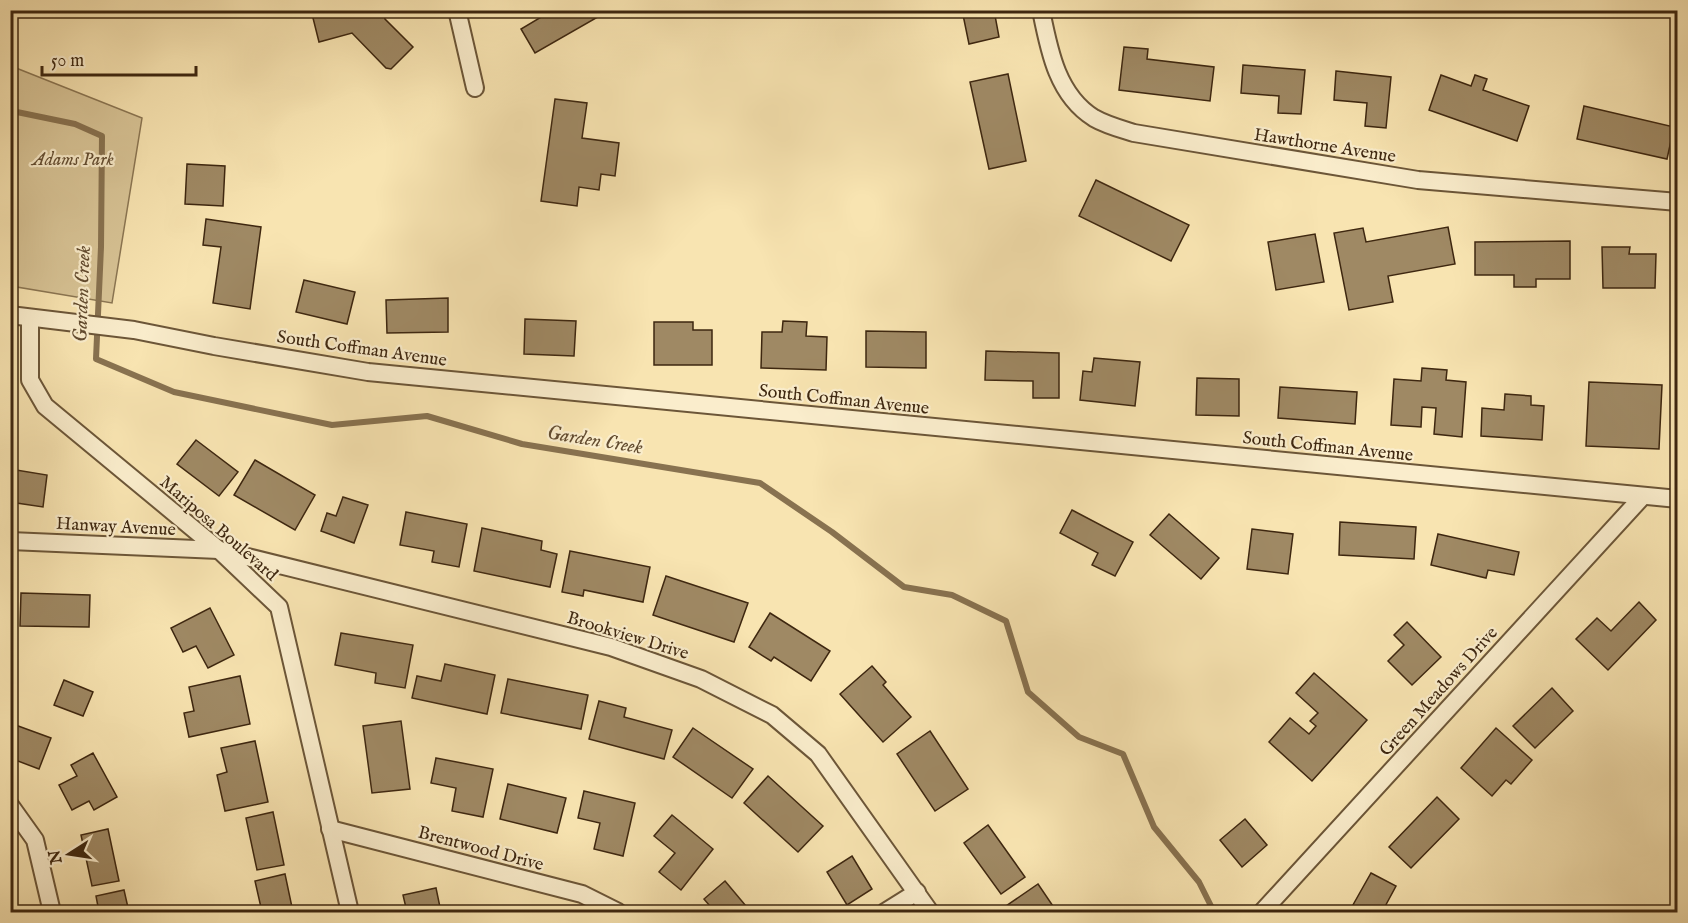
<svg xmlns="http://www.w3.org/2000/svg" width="1688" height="923" viewBox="0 0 1688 923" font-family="'IM FELL English',serif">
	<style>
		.green { fill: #d8c496; stroke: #8b7653; stroke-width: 1.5 }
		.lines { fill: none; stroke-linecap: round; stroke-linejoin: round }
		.stream { stroke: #887250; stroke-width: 6 }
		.building { fill: #9f8964; stroke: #3e2710; stroke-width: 1.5 }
		.street-casing { stroke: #6c5638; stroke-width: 20 }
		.street { stroke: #faedcc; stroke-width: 16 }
		.labels { text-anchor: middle; stroke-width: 4.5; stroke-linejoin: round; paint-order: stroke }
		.street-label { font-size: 18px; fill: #3e2710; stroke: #faedcc }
		.park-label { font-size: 18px; font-style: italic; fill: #644e32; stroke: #faedcc }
		.water-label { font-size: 20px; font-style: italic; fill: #634c30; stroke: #faedcc }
	</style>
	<rect width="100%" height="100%" fill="#f8e4b1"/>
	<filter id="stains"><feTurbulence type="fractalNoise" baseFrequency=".00333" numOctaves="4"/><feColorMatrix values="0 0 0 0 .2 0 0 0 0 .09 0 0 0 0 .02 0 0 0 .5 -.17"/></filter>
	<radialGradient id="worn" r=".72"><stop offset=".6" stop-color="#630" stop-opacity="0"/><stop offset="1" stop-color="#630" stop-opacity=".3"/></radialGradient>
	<path class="green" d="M11,66L142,118L112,303L11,286Z"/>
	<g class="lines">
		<path class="stream" d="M10,112L12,111L75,124L102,136L101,247L96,359L174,392L332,425L427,416L522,444L760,483L832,532L904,587L952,595L1006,621L1028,692L1079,737L1123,754L1154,827L1199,882L1214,912"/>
	</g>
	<g class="building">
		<path d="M311,10H383L385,19L413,47L391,69L386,68L352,33L319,42Z"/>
		<path d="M540,10H610L535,53L521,29L543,16Z"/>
		<path d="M962,10H994L999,37L969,44Z"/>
		<path d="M1124,47L1148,49L1147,59L1214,67L1210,101L1119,90Z"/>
		<path d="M1243,65L1305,70L1301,114L1278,113L1279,96L1241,93Z"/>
		<path d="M1336,71L1391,77L1386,128L1365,126L1367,103L1334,100Z"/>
		<path d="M1008,74L1026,161L989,169L970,82Z"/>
		<path d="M1441,75L1471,86L1475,75L1487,79L1483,90L1529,106L1517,141L1429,110Z"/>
		<path d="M555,99L587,103L582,138L619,143L615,176L601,174L599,190L579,187L577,206L541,201Z"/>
		<path d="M1584,106L1674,127L1667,159L1577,139Z"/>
		<path d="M187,164L225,166L223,206L185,204Z"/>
		<path d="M1096,180L1189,225L1171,261L1079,216Z"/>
		<path d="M206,219L261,227L250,309L213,303L221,247L203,245Z"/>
		<path d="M1448,227L1455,264L1388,276L1393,302L1349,310L1334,233L1363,228L1366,242Z"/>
		<path d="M1315,234L1324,282L1276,290L1268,242Z"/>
		<path d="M1570,241V279H1536V287H1514V275H1475V242Z"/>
		<path d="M1602,247H1630L1629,254H1656L1655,288H1603Z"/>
		<path d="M304,280L355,292L347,324L296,312Z"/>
		<path d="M448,298V332L387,333L386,300Z"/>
		<path d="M525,319L576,321L574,356L524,354Z"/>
		<path d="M783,321L807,322L806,336L827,337L826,370L761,368L762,332H782Z"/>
		<path d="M654,322H693V330H712V365H654Z"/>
		<path d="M866,331L926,332V368L866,367Z"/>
		<path d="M986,351L1059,353V398H1033V381L985,380Z"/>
		<path d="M1094,358L1140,362L1135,406L1080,400L1083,371L1092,372Z"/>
		<path d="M1422,368L1447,370L1446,380L1466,382L1462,437L1434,434L1436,408L1422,407L1421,427L1391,425L1394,379L1421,381Z"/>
		<path d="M1197,378L1239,379V416L1196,415Z"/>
		<path d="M1589,382L1662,385L1659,449L1586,446Z"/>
		<path d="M1280,387L1357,392L1355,424L1278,418Z"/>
		<path d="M1505,394L1531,396V405L1544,406L1542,440L1481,436L1482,408L1504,410Z"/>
		<path d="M196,440L238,472L219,496L177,464Z"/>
		<path d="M255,460L315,495L295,530L234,495Z"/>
		<path d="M10,469L47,475L43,507L10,502Z"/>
		<path d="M343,497L368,505L354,543L321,531L327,513L336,516Z"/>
		<path d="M1072,510L1133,542L1115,576L1092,565L1098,553L1060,533Z"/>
		<path d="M406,512L467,524L459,567L432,562L434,551L400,545Z"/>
		<path d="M1169,514L1219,558L1201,579L1150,535Z"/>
		<path d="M1340,522L1416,527L1414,559L1339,555Z"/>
		<path d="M482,528L542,541L541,550L557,554L550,587L474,571Z"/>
		<path d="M1252,529L1293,534L1288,574L1247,569Z"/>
		<path d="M1438,534L1519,552L1514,575L1488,570L1486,578L1431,565Z"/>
		<path d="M570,551L650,567L643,602L584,590L583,596L562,592Z"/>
		<path d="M666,576L748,603L734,642L653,615Z"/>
		<path d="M21,593L90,595L89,627L20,626Z"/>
		<path d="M1639,602L1656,620L1608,670L1576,639L1597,618L1611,631Z"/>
		<path d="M210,608L234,655L208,668L196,646L183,652L171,628Z"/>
		<path d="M770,613L830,651L811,681L774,657L771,661L749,647Z"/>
		<path d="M1407,622L1441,657L1412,685L1388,661L1404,645L1394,635Z"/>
		<path d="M341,633L413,645L405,688L375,683L376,673L335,665Z"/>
		<path d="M445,664L495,675L487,714L412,698L417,676L441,681Z"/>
		<path d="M872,666L886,682L883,685L911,717L883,742L840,694Z"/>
		<path d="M1314,673L1367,720L1312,781L1269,742L1290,718L1309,734L1316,726L1310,721L1318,713L1296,693Z"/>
		<path d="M240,676L250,724L189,737L184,713L194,711L189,687Z"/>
		<path d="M508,679L588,695L581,729L501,713Z"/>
		<path d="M64,680L93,692L83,716L54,705Z"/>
		<path d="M1552,688L1573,711L1535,748L1513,726Z"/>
		<path d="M599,701L626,708L624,717L672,730L664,759L589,739Z"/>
		<path d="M401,721L410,789L372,793L363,726Z"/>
		<path d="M10,723L51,738L39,769L10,758Z"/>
		<path d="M693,728L753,769L732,798L673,757Z"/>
		<path d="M1496,728L1532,760L1511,784L1506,780L1492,796L1461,768Z"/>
		<path d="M930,731L968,789L935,811L897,754Z"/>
		<path d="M255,741L268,802L225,811L217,775L227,772L221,748Z"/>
		<path d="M93,753L117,797L94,810L89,801L72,810L59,785L77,776L71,765Z"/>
		<path d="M436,758L493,769L483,817L452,811L456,788L431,783Z"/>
		<path d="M768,776L823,826L798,852L744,803Z"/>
		<path d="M508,784L566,798L557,833L500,819Z"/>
		<path d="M584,791L635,803L623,856L594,849L600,823L578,818Z"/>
		<path d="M1437,797L1459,819L1411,868L1389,847Z"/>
		<path d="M273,812L284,865L257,870L246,818Z"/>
		<path d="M672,815L713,849L681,890L659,872L675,853L654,836Z"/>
		<path d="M1245,819L1267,845L1242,867L1220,840Z"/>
		<path d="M988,825L1025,877L1001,894L964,843Z"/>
		<path d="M108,829L119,881L92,886L81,835Z"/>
		<path d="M852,856L872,889L847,905L827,872Z"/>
		<path d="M1371,873L1396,886L1382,912H1349Z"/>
		<path d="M285,874L293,912H262L255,881Z"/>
		<path d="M725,881L751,912H715L704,899Z"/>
		<path d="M1038,884L1057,912H1010L1006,906Z"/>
		<path d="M436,888L441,912H407L403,895Z"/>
		<path d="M124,890L129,912H99L96,896Z"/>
	</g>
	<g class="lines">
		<defs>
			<g id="street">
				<path d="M457,10L475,88"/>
				<path d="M1041,10C1049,50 1057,95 1094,118C1106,125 1121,129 1134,133L1418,180L1678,202"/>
				<path d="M10,315L134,330L214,346L368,372L1678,499"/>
				<path d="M30,319V380L45,406L219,550L279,607L350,912"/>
				<path d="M10,541L219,550L611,647L701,679L772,715L818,754L930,912"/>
				<path d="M10,805L35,840L52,912"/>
				<path d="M330,829L582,894L618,912"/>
				<path d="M885,912L917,892"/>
				<path d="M1262,912L1643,496"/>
			</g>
		</defs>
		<use href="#street" class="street-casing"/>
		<use href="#street" class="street"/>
	</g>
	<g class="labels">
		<g class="street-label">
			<text transform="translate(1325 145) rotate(9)" y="6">Hawthorne Avenue</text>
			<text transform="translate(362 348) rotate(8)" y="6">South Coffman Avenue</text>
			<text transform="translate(844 399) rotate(6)" y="6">South Coffman Avenue</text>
			<text transform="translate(1328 446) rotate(6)" y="6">South Coffman Avenue</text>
			<text transform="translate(116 526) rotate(3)" y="6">Hanway Avenue</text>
			<text transform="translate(219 528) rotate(41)" y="6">Mariposa Boulevard</text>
			<text transform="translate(628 635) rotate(17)" y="6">Brookview Drive</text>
			<text transform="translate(1438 691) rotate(-48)" y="6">Green Meadows Drive</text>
			<text transform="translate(481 848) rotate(15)" y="6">Brentwood Drive</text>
		</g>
		<g class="park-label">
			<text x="73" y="165">Adams Park</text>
		</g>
		<g class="water-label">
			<text transform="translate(81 294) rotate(-88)" y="7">Garden Creek</text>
			<text transform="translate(595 439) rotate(9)" y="7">Garden Creek</text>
		</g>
	</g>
	<rect width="1688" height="923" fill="none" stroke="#f8e4b1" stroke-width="36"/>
	<rect x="12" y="12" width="1664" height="899" fill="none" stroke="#3e2710" stroke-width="3"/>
	<rect x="18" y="18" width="1652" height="887" fill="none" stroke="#3e2710" stroke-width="1.5"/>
	<g transform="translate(69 854) rotate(258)" stroke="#faedcc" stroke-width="4.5" paint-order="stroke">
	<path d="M0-4.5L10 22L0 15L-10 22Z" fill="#3e2710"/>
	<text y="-9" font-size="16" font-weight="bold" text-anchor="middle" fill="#3e2710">N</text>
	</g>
	<path d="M42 66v9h154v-9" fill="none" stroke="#3e2710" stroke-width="3"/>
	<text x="51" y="66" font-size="18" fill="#3e2710" stroke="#faedcc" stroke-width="4.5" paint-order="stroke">50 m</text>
	<rect width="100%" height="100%" filter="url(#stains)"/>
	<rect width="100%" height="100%" fill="url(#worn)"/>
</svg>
